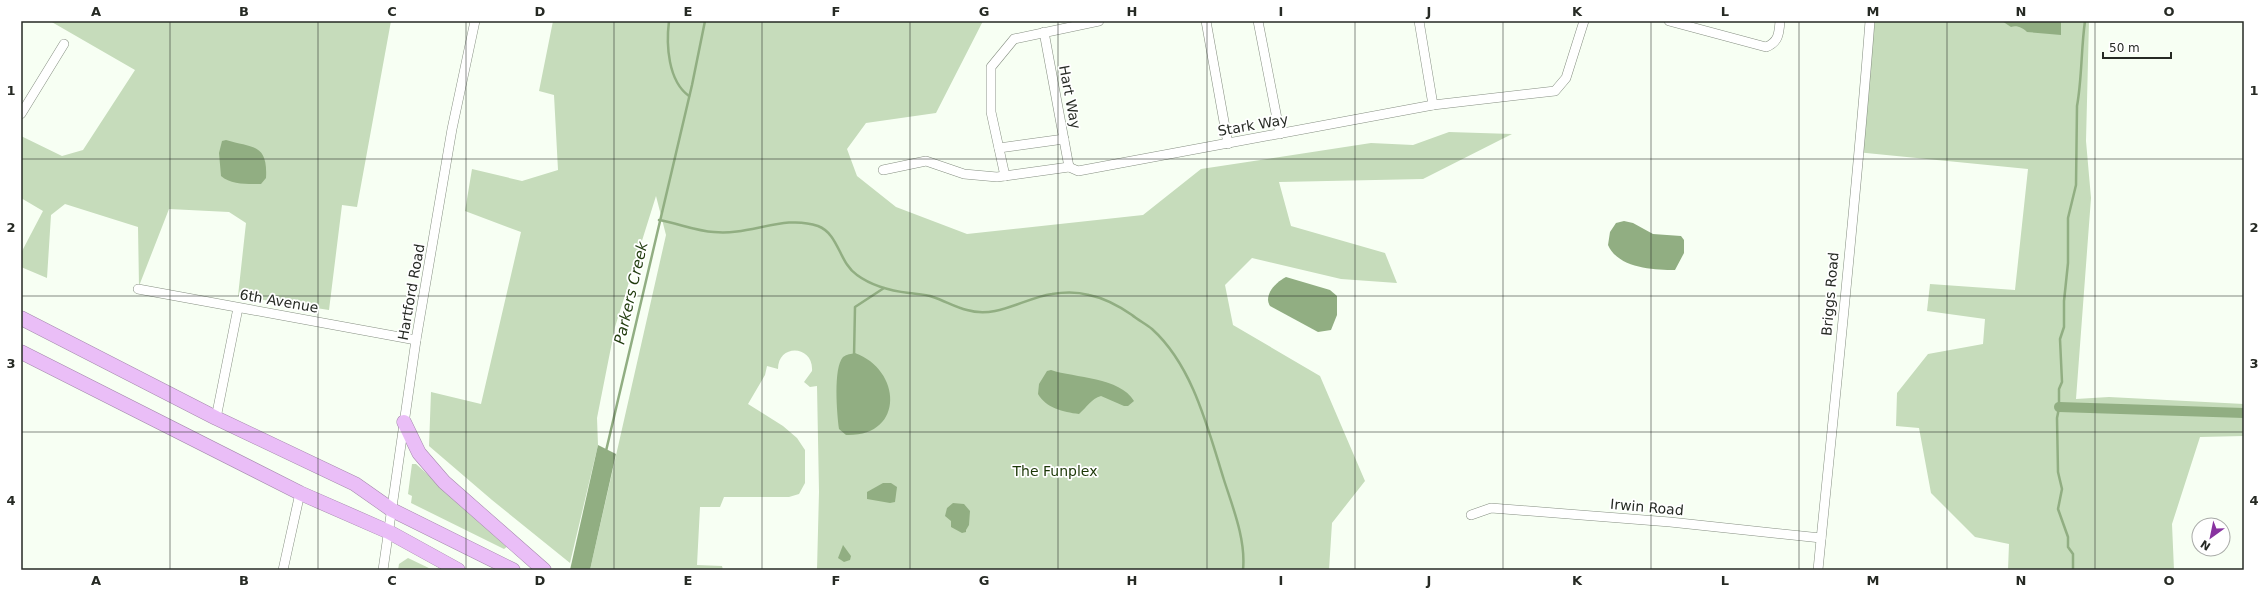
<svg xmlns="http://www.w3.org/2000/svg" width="2265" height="591" viewBox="0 0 2265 591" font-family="'DejaVu Sans',sans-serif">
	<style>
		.green { fill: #c6dcbb }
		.water { fill: #91ae82 }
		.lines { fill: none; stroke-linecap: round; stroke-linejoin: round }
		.stream { stroke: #91ae82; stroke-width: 2.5 }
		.canal { stroke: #91ae82; stroke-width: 10 }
		.minor-casing { stroke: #868f82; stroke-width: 10 }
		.highway-casing { stroke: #a58aad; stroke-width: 15 }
		.minor { stroke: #fff; stroke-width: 9 }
		.highway { stroke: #eabef7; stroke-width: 14 }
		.grid { fill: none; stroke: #262a24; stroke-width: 1; stroke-opacity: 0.55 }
		.labels { text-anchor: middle; stroke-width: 3.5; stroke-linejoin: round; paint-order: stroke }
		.street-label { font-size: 14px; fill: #262a24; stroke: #fff }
		.park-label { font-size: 14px; fill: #1b3706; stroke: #fff }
		.water-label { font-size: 15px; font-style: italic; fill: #1f3b0c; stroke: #fff }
		.neatline { fill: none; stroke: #262a24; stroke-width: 1.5 }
		.grid-label { font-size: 13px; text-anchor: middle; font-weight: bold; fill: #262a24 }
	</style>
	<rect width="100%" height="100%" fill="#f7fff3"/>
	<g class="green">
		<path d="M50,21H391L357,207L342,205L329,310L238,296L246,223L229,212L169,209L139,286L138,227L65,204L51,215L47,278L21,267V253L43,211L21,198V136L62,156L83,150L135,70Z"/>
		<path d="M553,21H983L936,113L866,123L847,149L857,176L896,207L967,234L1143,215L1201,169L1371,143L1413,145L1449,132L1512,134L1423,179L1279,182L1291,226L1385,253L1397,283L1341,279L1252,258L1225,285L1233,325L1320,376L1365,481L1332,523L1329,570H817L819,492L817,386L810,387L804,382L812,371C814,345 778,343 778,369L767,366L765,375L748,404L783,426L797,438L805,450V483L799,494L789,497H724L720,507H700L697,565L722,566L723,570H590L666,235L656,196L615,327L597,418L598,445L570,563L492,500L429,446L431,392L481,404L521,232L465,211L472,169L522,181L558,170L554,95L539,91Z"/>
		<path d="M1869,21H2089L2086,141L2091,198L2076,399L2109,397L2244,404V436L2200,437L2172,524L2174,570H2008L2009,544L1975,537L1931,493L1919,428L1896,426L1897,393L1928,354L1983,344L1985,319L1927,311L1930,284L2015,290L2028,169L1856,152Z"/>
		<path d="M412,464H416L508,546L504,549L411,503L412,496L408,494Z"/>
		<path d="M408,558L433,570H398L399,564Z"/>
	</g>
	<g class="water">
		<path d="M2002,21H2061V35L2027,32C2023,28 2017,25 2011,27Z"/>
		<path d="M226,140C252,148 268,143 266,178L261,184C248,184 231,185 221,176L219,153L222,141Z"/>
		<path d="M1624,221L1633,223L1653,234L1681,236L1684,240V253L1675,270C1653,270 1618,268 1608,245L1610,232L1616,223Z"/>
		<path d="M1286,277L1330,290L1337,296V315L1331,330L1318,332L1270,306C1263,295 1276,282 1286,277Z"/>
		<path d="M855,353C902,370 905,437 846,435L839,429C837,414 833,368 843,357C847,354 851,354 855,353Z"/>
		<path d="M1051,370C1075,378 1120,377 1134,401L1128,406H1124L1101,396C1091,399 1087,407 1079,414C1063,412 1046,408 1038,394L1039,384L1047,371Z"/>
		<path d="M598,445L616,454L590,570H570Z"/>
		<path d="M883,483H891L897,487L895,502L890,503L867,499V492Z"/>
		<path d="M953,503L964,504L970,511L969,525L966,530V532L962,533L951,527V521L945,516L947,508Z"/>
		<path d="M843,545L851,556L850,560L844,562L838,558Z"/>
	</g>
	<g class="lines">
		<g class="stream">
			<path d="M669,21C666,45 668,81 689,96"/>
			<path d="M659,220C677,223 696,231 714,232C749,236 784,214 818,226C839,234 839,263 857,275C872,286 892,291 909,293C917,294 926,294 933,297C945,301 955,307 967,310C997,319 1024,298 1052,294C1064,292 1078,292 1089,295C1104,298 1119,306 1132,315C1138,320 1146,324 1152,329C1193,366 1208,429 1224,480C1233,508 1246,540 1243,570"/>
			<path d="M854,357L855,307L884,288"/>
			<path d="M606,451L692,85L705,21"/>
			<path d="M2073,570V554L2068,547V537L2058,509L2062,489L2058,472L2057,418L2059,408V389L2062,382L2060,339L2064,327V301L2068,263V218L2076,185L2077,106C2082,79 2081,49 2085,21"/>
		</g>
		<path class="canal" d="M2059,407L2244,413"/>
		<defs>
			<g id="minor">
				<path d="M1206,21L1228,144"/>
				<path d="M1258,21L1280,134"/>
				<path d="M1419,21L1433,105"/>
				<path d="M1669,21L1766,47C1779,42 1779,33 1780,21"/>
				<path d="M1044,32L1069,167"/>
				<path d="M21,114L64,44"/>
				<path d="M999,148L1064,139"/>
				<path d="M883,170L926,161L964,174L997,177L1069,167L1078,171L1433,105L1555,91L1566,78L1584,21"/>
				<path d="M1005,176L991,112V67L1014,39L1099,21"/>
				<path d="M138,289L416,340"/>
				<path d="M216,418L238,308"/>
				<path d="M1471,515L1491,508L1670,522L1821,538"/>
				<path d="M283,570L300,493"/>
				<path d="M383,570L416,340L452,129L475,21"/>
				<path d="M1818,570C1836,387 1856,204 1870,21"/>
			</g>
			<g id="highway">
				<path d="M21,318L216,418L355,484L392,510L513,570"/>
				<path d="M21,352L300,493L389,532L458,570"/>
				<path d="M404,422L419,453L444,482L544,570"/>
			</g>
		</defs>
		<use href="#minor" class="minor-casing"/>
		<use href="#highway" class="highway-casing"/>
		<use href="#minor" class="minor"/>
		<use href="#highway" class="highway"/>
	</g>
	<path class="grid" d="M170,21V570M318,21V570M466,21V570M614,21V570M762,21V570M910,21V570M1058,21V570M1207,21V570M1355,21V570M1503,21V570M1651,21V570M1799,21V570M1947,21V570M2095,21V570M21,159H2244M21,296H2244M21,432H2244"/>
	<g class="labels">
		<g class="street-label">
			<text transform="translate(1070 97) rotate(79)" y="5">Hart Way</text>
			<text transform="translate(1253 125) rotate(-10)" y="5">Stark Way</text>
			<text transform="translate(411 292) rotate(-80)" y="5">Hartford Road</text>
			<text transform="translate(1830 294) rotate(-85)" y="5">Briggs Road</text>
			<text transform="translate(279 301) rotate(10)" y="5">6th Avenue</text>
			<text transform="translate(1647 507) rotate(5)" y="5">Irwin Road</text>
		</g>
		<g class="park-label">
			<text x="1055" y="476">The Funplex</text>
		</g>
		<g class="water-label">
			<text transform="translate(631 293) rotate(-77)" y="5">Parkers Creek</text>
		</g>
	</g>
	<rect width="2265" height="591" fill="none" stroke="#ffffff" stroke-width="44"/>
	<g transform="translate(2211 537) rotate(213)"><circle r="19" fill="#ffffff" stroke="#a8aaa7"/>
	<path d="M0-3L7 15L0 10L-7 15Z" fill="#8833a0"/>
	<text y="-6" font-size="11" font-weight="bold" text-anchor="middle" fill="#262a24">N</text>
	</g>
	<path d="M2103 52v6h68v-6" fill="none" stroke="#262a24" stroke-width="2"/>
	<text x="2109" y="52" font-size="12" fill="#262a24" stroke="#ffffff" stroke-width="3" paint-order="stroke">50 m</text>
	<rect x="22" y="22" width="2221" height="547" class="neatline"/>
	<g class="grid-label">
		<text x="96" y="16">A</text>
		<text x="244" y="16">B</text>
		<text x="392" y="16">C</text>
		<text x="540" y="16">D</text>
		<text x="688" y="16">E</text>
		<text x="836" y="16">F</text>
		<text x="984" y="16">G</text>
		<text x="1132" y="16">H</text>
		<text x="1281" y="16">I</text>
		<text x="1429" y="16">J</text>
		<text x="1577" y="16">K</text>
		<text x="1725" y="16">L</text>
		<text x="1873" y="16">M</text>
		<text x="2021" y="16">N</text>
		<text x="2169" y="16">O</text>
		<text x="11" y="95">1</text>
		<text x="2254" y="95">1</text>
		<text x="11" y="232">2</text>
		<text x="2254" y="232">2</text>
		<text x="11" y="368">3</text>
		<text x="2254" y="368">3</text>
		<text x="11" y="505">4</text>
		<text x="2254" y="505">4</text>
		<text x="96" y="585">A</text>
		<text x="244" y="585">B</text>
		<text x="392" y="585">C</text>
		<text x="540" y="585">D</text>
		<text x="688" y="585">E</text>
		<text x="836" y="585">F</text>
		<text x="984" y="585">G</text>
		<text x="1132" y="585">H</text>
		<text x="1281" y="585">I</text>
		<text x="1429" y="585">J</text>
		<text x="1577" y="585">K</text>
		<text x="1725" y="585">L</text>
		<text x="1873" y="585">M</text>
		<text x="2021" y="585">N</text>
		<text x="2169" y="585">O</text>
	</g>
</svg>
